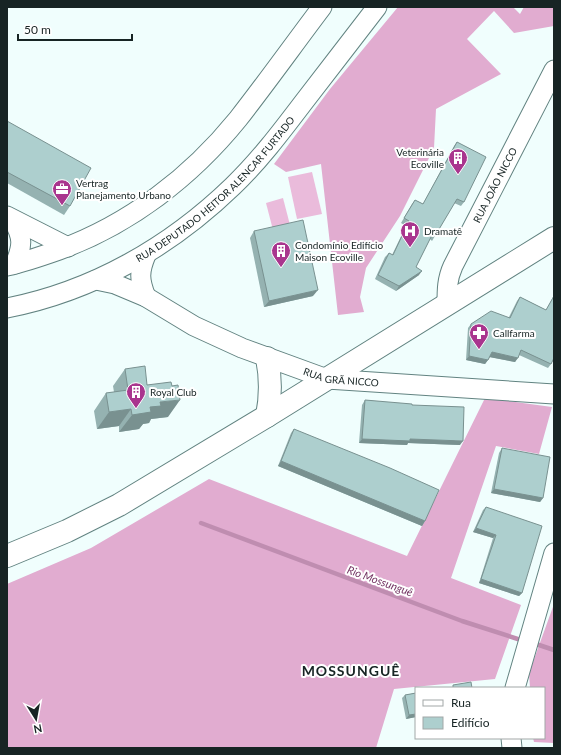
<svg xmlns="http://www.w3.org/2000/svg" width="561" height="755" viewBox="0 0 561 755" font-family="Lato,sans-serif">
	<style>
		.green { fill: #eabbdb }
		.forest { fill: #e1acd0 }
		.lines { fill: none; stroke-linecap: round; stroke-linejoin: round }
		.stream { stroke: #bf8db0; stroke-width: 4.5 }
		.minor-casing { stroke: #628381; stroke-width: 21 }
		.major-casing { stroke: #628381; stroke-width: 24 }
		.minor { stroke: #fff; stroke-width: 19 }
		.major { stroke: #fff; stroke-width: 22 }
		.wall { fill: #95b2b1 }
		.shaded-wall { fill: #799190 }
		.building { fill: #adcfce; stroke: #799190 }
		.labels { text-anchor: middle; stroke-width: 4; stroke-linejoin: round; paint-order: stroke }
		.poi-label { font-size: 10px; fill: #172424; stroke: #fff; text-anchor: start }
		.street-label { font-size: 10px; fill: #172424; stroke: #fff }
		.water-label { font-size: 11px; font-style: italic; fill: #743563; stroke: #fff }
		.district-label { font-size: 14px; font-weight: bold; letter-spacing: 1px; fill: #172424; stroke: #fff }
	</style>
	<rect width="100%" height="100%" fill="#f0fefd"/>
	<g class="green">
		<path d="M312,172L322,214L297,219L288,177Z"/>
		<path d="M283,198L290,225L273,230L266,203Z"/>
	</g>
	<g class="forest">
		<path d="M398,7H513L520,14L524,7H554V26L514,33L494,11L467,39L501,74L436,109L434,148L400,216L366,268L360,297L364,312L338,315L321,164L286,172L274,164L330,89Z"/>
		<path d="M485,398L552,407L539,454L496,446L451,578L521,605L495,679L394,689L376,748H7V584L91,548L209,479L407,556Z"/>
		<path d="M554,604V743L534,742L533,738H544V688H530L529,673Z"/>
	</g>
	<g class="lines">
		<g class="stream">
			<path d="M201,523L462,621L524,641"/>
			<path d="M533,643L554,650"/>
		</g>
		<defs>
			<g id="minor">
				<path d="M7,216L68,247"/>
				<path d="M13,220C23,238 23,245 15,264"/>
				<path d="M7,266C25,262 42,256 59,250C130,224 191,177 238,119C267,82 294,44 322,7"/>
				<path id="s1" d="M96,280L115,284L146,297L194,326L242,348L327,379L554,394"/>
				<path d="M146,297C139,279 139,272 146,255"/>
				<path id="s2" d="M447,304C447,290 447,279 453,266L554,70"/>
				<path id="s3" d="M7,308C93,291 170,247 233,186C259,161 281,132 303,103C328,71 352,39 377,7"/>
				<path d="M515,688L554,553"/>
				<path d="M511,738L512,748"/>
			</g>
			<g id="major">
				<path d="M267,358C271,378 271,396 267,416"/>
				<path d="M7,556L67,531L119,505L267,416L554,238"/>
			</g>
		</defs>
		<use href="#minor" class="minor-casing"/>
		<use href="#major" class="major-casing"/>
		<use href="#minor" class="minor"/>
		<use href="#major" class="major"/>
	</g>
	<g class="wall">
		<path d="M7,121L70,206L64,215L7,183Z"/>
		<path d="M457,142L464,202L461,206L454,203L435,236L432,241L430,239L416,267L419,275L396,291L375,279L385,257L389,253L392,255L406,226L401,223L412,204L415,200L423,204L454,146Z"/>
		<path d="M254,231L313,296L264,307L250,238Z"/>
		<path d="M554,295V358L551,364L548,368L519,355L515,362L490,357L485,364L466,360L468,328L471,324L509,317L517,301L520,297L546,310Z"/>
		<path d="M125,369L147,385L168,417L151,419L149,423L143,424L139,429L119,432V426L97,429L94,411L106,393L114,392L113,386Z"/>
		<path d="M365,400L412,405L460,445L408,443L407,445L359,443L362,405Z"/>
		<path d="M294,429L425,521L422,526L278,466L291,433Z"/>
		<path d="M502,448L543,498L540,502L491,493L499,453Z"/>
		<path d="M486,507L522,593L519,596L479,583L493,538L473,532L483,510Z"/>
		<path d="M416,693V717L406,719L402,698L405,695Z"/>
	</g>
	<g class="shaded-wall">
		<path d="M422,271L419,275L396,291L399,286Z"/>
		<path d="M318,290L313,296L264,307L269,301Z"/>
		<path d="M492,352L518,358L515,362L489,357Z"/>
		<path d="M469,356L488,360L485,364L466,360Z"/>
		<path d="M180,400L168,417L151,419L149,423L143,424L139,429L119,432L132,415L160,402Z"/>
		<path d="M131,409L119,426L97,429L109,412Z"/>
		<path d="M362,439H410L463,441L460,445L408,443L407,445L359,443Z"/>
		<path d="M281,461L425,521L422,526L278,466Z"/>
		<path d="M494,489L543,498L540,502L491,493Z"/>
		<path d="M476,528L496,535L493,538L473,532Z"/>
		<path d="M481,579L522,593L519,596L479,583Z"/>
		<path d="M416,714V717L406,719L409,715Z"/>
	</g>
	<g class="building">
		<path d="M7,121L91,168L70,206L7,172Z"/>
		<path d="M457,142L486,157L464,202L457,199L435,236L432,235L416,267L422,271L399,286L378,275L389,253L393,255L409,221L404,218L415,200L423,204Z"/>
		<path d="M303,220L318,290L269,301L254,231Z"/>
		<path d="M554,296V358L551,364L521,350L518,358L492,352L488,360L469,356L471,324L491,311L510,318L520,297L546,310Z"/>
		<path d="M145,366L147,385L171,382L172,386L178,385L180,400L160,402L161,406L150,407L151,412L132,415L131,409L109,412L106,393L128,390L125,369Z"/>
		<path d="M365,400L412,404V405L464,407L463,441L410,439V441L362,439Z"/>
		<path d="M294,429L390,468L439,490L425,521L281,461Z"/>
		<path d="M502,448L550,457L543,498L494,489Z"/>
		<path d="M486,507L542,526L522,593L481,579L496,535L476,528Z"/>
		<path d="M471,682L472,688H453V685Z"/>
		<path d="M416,693V714L409,715L405,695Z"/>
	</g>
	<defs>
		<symbol id="building-pin" viewBox="-11 -11 22 30"><path d="M0 17L-7.5 6A9.5 9.5 0 1 1 7.5 6Z" fill="#a9358e" stroke="#fff"/><path d="M-4-6H4V6H1V3H-1V6H-4ZM-2.5-4.3h1.7v1.8h-1.7ZM.8-4.3h1.7v1.8H.8ZM-2.5-1h1.7V.8h-1.7ZM.8-1h1.7V.8H.8Z" fill="#fff"/></symbol>
		<symbol id="office-pin" viewBox="-11 -11 22 30"><path d="M0 17L-7.5 6A9.5 9.5 0 1 1 7.5 6Z" fill="#a9358e" stroke="#fff"/><path d="M-6-3h4V-5.5h4V-3h4V5H-6ZM-1-4.5V-3h2v-1.5ZM-6 0V1H6V0Z" fill="#fff"/></symbol>
		<symbol id="hospital-pin" viewBox="-11 -11 22 30"><path d="M0 17L-7.5 6A9.5 9.5 0 1 1 7.5 6Z" fill="#a9358e" stroke="#fff"/><path d="M-5-5h3v3.5h4V-5h3V5h-3V1.5h-4V5h-3Z" fill="#fff"/></symbol>
		<symbol id="pharmacy-pin" viewBox="-11 -11 22 30"><path d="M0 17L-7.5 6A9.5 9.5 0 1 1 7.5 6Z" fill="#a9358e" stroke="#fff"/><path d="M-2-6h4v4h4v4h-4v4h-4v-4h-4v-4h4Z" fill="#fff"/></symbol>
	</defs>
	<g fill-rule="evenodd">
		<use href="#building-pin" x="447" y="147" width="22" height="30"/>
		<use href="#office-pin" x="51" y="178" width="22" height="30"/>
		<use href="#hospital-pin" x="399" y="220" width="22" height="30"/>
		<use href="#building-pin" x="270" y="240" width="22" height="30"/>
		<use href="#pharmacy-pin" x="468" y="322" width="22" height="30"/>
		<use href="#building-pin" x="125" y="381" width="22" height="30"/>
	</g>
	<g class="labels">
		<g class="poi-label">
			<text x="444" y="156" text-anchor="end">Veterinária<tspan x="444" dy="12">Ecoville</tspan></text>
			<text x="76" y="187">Vertrag<tspan x="76" dy="12">Planejamento Urbano</tspan></text>
			<text x="424" y="235">Dramatê</text>
			<text x="295" y="249">Condomínio Edifício<tspan x="295" dy="12">Maison Ecoville</tspan></text>
			<text x="493" y="337">Callfarma</text>
			<text x="150" y="396">Royal Club</text>
		</g>
		<g class="street-label">
			<text dy="4" stroke="none"><textPath href="#s2" startOffset="130">RUA JOÃO NICCO</textPath></text>
			<text dy="4" stroke="none"><textPath href="#s3" startOffset="245">RUA DEPUTADO HEITOR ALENCAR FURTADO</textPath></text>
			<text dy="4" stroke="none"><textPath href="#s1" startOffset="266">RUA GRÃ NICCO</textPath></text>
		</g>
		<g class="water-label">
			<text transform="translate(380 581) rotate(20)" y="4">Rio Mossunguê</text>
		</g>
		<g class="district-label">
			<text x="351" y="676">MOSSUNGUÊ</text>
		</g>
	</g>
	<rect width="561" height="755" fill="none" stroke="#172424" stroke-width="16"/>
	<rect x="415" y="687" width="130" height="52" fill="#ffffff" stroke="#a2a7a7"/>
	<rect x="423" y="700" width="20" height="6" fill="#ffffff" stroke="#a2a7a7"/>
	<text x="451" y="707" font-size="12" fill="#172424">Rua</text>
	<rect x="423" y="717" width="20" height="12" fill="#adcfce" stroke="#a2a7a7"/>
	<text x="451" y="727" font-size="12" fill="#172424">Edifício</text>
	<g transform="translate(36 719) rotate(169)" stroke="#ffffff" stroke-width="3" paint-order="stroke">
	<path d="M0-3L7 15L0 10L-7 15Z" fill="#172424"/>
	<text y="-6" font-size="11" font-weight="bold" text-anchor="middle" fill="#172424">N</text>
	</g>
	<path d="M18 34v6h114v-6" fill="none" stroke="#172424" stroke-width="2"/>
	<text x="24" y="34" font-size="12" fill="#172424" stroke="#ffffff" stroke-width="3" paint-order="stroke">50 m</text>
</svg>
